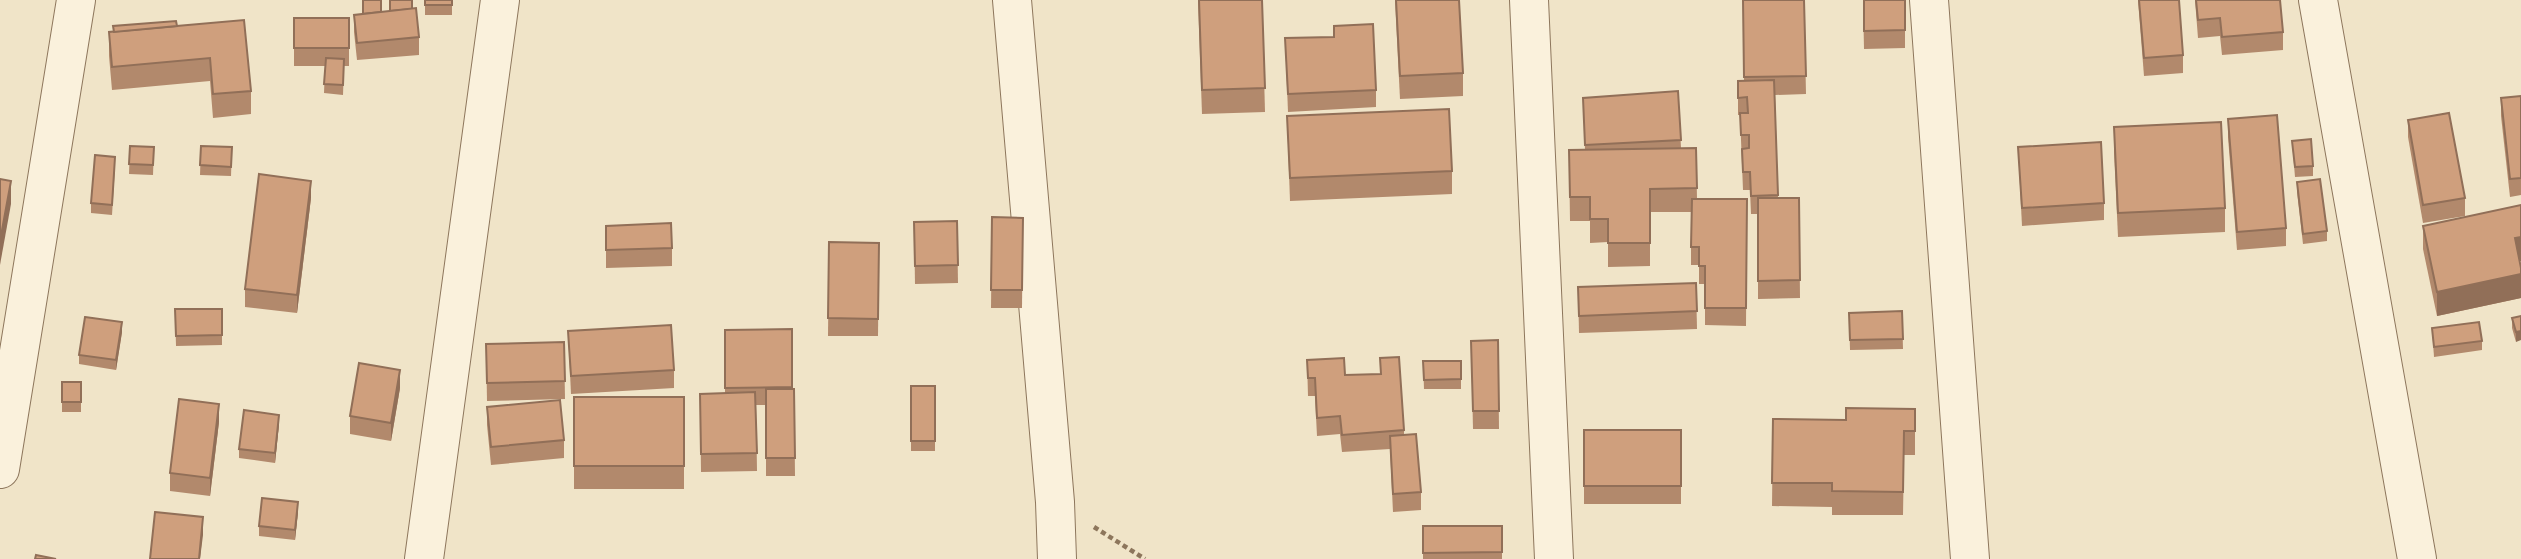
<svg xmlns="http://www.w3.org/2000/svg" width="2521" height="559" viewBox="0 0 2521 559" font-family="'Source Serif 4',serif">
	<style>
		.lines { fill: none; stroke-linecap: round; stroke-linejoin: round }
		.street-casing { stroke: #8d765c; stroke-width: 40 }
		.path { stroke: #8d765c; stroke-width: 4.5; stroke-dasharray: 5 3.5; stroke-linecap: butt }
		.street { stroke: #faf1dc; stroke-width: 38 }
		.wall { fill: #b2896c }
		.shaded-wall { fill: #916f58 }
		.building { fill: #cf9f7d; stroke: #916f58; stroke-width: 2 }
	</style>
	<rect width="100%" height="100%" fill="#f0e4c8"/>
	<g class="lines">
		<defs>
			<g id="street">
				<path d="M1012,0L1055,502L1057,559"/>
				<path d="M1529,0L1554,559"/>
				<path d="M1929,0L1970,559"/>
				<path d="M2318,0L2417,559"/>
				<path d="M0,469L76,0"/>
				<path d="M424,559L500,0"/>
			</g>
		</defs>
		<use href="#street" class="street-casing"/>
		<path class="path" d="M1094,527L1145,559"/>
		<use href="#street" class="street"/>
	</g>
	<g class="wall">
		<rect x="425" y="0" width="27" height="15"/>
		<path d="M1198,0H1262L1265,112L1202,114Z"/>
		<path d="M1395,0H1459L1463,73V96L1400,99Z"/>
		<path d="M1743,0H1804L1806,94L1775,95L1778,198H1799L1800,298L1758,299V214H1751L1750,190H1743L1740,115H1738V81H1744Z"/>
		<path d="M1863,0H1905V48L1864,49Z"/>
		<path d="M2138,0H2179L2183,55V73L2144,76Z"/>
		<path d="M2195,0H2280L2283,32V50L2222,55L2220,36L2198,38Z"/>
		<path d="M412,9L419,37V55L357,60L354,32V15Z"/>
		<path d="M294,18H349V66H344L343,95L324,93L325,66H294Z"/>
		<path d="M177,26L251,91V114L213,118L210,81L112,90L109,56V32Z"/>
		<path d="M1285,38L1376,90V107L1288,112Z"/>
		<path d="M1678,91L1681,148H1696L1697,199H1747L1746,326L1705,325V284H1699V265H1691V212H1650V266L1608,267V242L1590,243V221H1570L1569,150H1585L1583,98Z"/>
		<path d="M2521,96V195L2510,197L2501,116V98Z"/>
		<path d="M1287,116L1452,171V194L1290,201Z"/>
		<path d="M2228,119L2286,228V246L2237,250L2228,137Z"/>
		<path d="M2408,120L2465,198V216L2423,223L2408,137Z"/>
		<path d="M2114,127L2225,208V232L2118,237L2114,151Z"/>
		<path d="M2292,141L2313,166V176L2295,177Z"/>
		<path d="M130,146L154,147L153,175L129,174Z"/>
		<path d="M201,146L232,147L231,176L200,175Z"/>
		<path d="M2018,147L2104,203V220L2022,226Z"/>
		<path d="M115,167L112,215L91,213V203Z"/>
		<path d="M2297,182L2327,231V241L2303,244L2297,192Z"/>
		<path d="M311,198L297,313L245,307V289Z"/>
		<path d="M992,217L1023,218L1022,308H991Z"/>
		<path d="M957,221L958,283L915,284L914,222Z"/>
		<path d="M606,226L672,248V266L606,268Z"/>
		<path d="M2423,226L2520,261L2521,268V298L2437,316L2423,249Z"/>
		<path d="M829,242L879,243L878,336H828Z"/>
		<path d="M1696,283L1697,329L1579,333L1578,287Z"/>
		<path d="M175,309H222V345L176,346Z"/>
		<path d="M1902,311L1903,349L1850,350L1849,313Z"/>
		<path d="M2521,316L2516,342L2512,328V318Z"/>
		<path d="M2432,328L2482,341V350L2434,357Z"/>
		<path d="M792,329V389H794L795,476H766V405H756L757,471L701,472L700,394L725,393V330Z"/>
		<path d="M568,331L674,370V388L571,394Z"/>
		<path d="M122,332L116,370L79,364V355Z"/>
		<path d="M1498,340L1499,429H1473L1471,341Z"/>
		<path d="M564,342L565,399L487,401L486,344Z"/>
		<path d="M1380,358L1404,430V435L1421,492V510L1393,512L1390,449L1342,452L1340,434L1317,436L1315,396H1308L1307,360L1345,375L1380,374Z"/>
		<path d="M1423,361H1461V389H1424Z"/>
		<rect x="62" y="382" width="19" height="30"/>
		<rect x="911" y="386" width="24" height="65"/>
		<path d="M400,388L391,441L350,434V416Z"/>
		<rect x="574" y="397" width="110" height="92"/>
		<path d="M487,407L564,440V458L491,465L487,425Z"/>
		<path d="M1915,409V455H1904L1903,515H1832V507L1772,506L1773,419L1846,420Z"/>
		<path d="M219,422L210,496L170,491V473Z"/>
		<path d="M279,424L275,463L239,458V449Z"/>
		<rect x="1584" y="430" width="97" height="74"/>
		<path d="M298,512L295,540L259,536V526Z"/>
		<rect x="1423" y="526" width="79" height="33"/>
	</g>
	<g class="shaded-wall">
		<path d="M11,181V204L0,265V241Z"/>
		<path d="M311,181V198L297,313V295Z"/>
		<path d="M2521,237V261L2515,262V238Z"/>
		<path d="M2521,274V298L2437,316V292Z"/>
		<path d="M122,322V332L116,370V360Z"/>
		<path d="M2521,331V340L2516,342V332Z"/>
		<path d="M400,370V388L391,441V423Z"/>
		<path d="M219,404V422L210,496V478Z"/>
		<path d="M279,415V424L275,463V453Z"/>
		<path d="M298,502V512L295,540V530Z"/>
		<path d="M203,517V535L200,559H199Z"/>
	</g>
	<g class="building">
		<path d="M363,0H381V12L363,14Z"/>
		<path d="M390,0H412V9L390,11Z"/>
		<rect x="425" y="0" width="27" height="5"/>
		<path d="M1199,0H1262L1265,88L1202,90Z"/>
		<path d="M1396,0H1459L1463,73L1400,76Z"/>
		<path d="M1743,0H1804L1806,76L1744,77Z"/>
		<path d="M1864,0H1905V30L1864,31Z"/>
		<path d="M2139,0H2179L2183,55L2144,58Z"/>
		<path d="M2196,0H2280L2283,32L2222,37L2220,18L2198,20Z"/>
		<path d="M416,8L419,37L357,43L354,15Z"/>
		<rect x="294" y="18" width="55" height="30"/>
		<path d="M244,20L251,91L213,94L210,58L112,67L109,32Z"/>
		<path d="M176,21L177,26L114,32L113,26Z"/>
		<path d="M1373,24L1376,90L1288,94L1285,38L1334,37V26Z"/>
		<path d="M326,58L344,59L343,85L324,84Z"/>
		<path d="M1774,80L1778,195L1751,196L1750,172H1743L1742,149L1749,148V135H1741L1740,113H1748L1747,97L1738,98V81Z"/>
		<path d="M1678,91L1681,140L1585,145L1583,98Z"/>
		<path d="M2521,96V178L2510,179L2501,98Z"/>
		<path d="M1449,109L1452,171L1290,178L1287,116Z"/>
		<path d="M2449,113L2465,198L2423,205L2408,120Z"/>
		<path d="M2277,115L2286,228L2237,232L2228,119Z"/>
		<path d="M2221,122L2225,208L2118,213L2114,127Z"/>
		<path d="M2311,139L2313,166L2295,167L2292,141Z"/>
		<path d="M2101,142L2104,203L2022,208L2018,147Z"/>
		<path d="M130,146L154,147L153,165L129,164Z"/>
		<path d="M201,146L232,147L231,167L200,165Z"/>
		<path d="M1696,148L1697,188L1650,189V243H1608V219H1590V197H1570L1569,150Z"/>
		<path d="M95,155L115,157L112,205L91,203Z"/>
		<path d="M259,174L311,181L297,295L245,289Z"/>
		<path d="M0,179L11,181L0,241Z"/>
		<path d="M2320,179L2327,231L2303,234L2297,182Z"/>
		<path d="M1758,198H1799L1800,280L1758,281Z"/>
		<path d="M1692,199H1747L1746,308H1705V266H1699V247H1691Z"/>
		<path d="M2521,205V237L2515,238L2521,268V274L2437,292L2423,226Z"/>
		<path d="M992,217L1023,218L1022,290H991Z"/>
		<path d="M957,221L958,265L915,266L914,222Z"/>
		<path d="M671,223L672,248L606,250V226Z"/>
		<path d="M829,242L879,243L878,319L828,318Z"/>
		<path d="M1696,283L1697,311L1579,316L1578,287Z"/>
		<path d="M175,309H222V335L176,336Z"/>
		<path d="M1902,311L1903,339L1850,340L1849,313Z"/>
		<path d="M2521,316V331L2516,332L2512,318Z"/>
		<path d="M85,317L122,322L116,360L79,355Z"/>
		<path d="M2479,322L2482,341L2434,347L2432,328Z"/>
		<path d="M671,325L674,370L571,376L568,331Z"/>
		<path d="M792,329V387L725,388V330Z"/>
		<path d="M1498,340L1499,411H1473L1471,341Z"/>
		<path d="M564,342L565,381L487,383L486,344Z"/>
		<path d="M1399,357L1404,430L1342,435L1340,416L1317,418L1315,378H1308L1307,360L1344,358L1345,375L1381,374L1380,358Z"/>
		<path d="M1423,361H1461V379L1424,380Z"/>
		<path d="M359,363L400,370L391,423L350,416Z"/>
		<rect x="62" y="382" width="19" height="20"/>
		<rect x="911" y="386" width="24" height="55"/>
		<path d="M766,389H794L795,458H766Z"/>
		<path d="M755,392L757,453L701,454L700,394Z"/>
		<rect x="574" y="397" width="110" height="69"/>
		<path d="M179,399L219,404L210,478L170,473Z"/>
		<path d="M560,400L564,440L491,447L487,407Z"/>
		<path d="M1846,408L1915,409V431H1904L1903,492L1832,491V483H1772L1773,419L1846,420Z"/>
		<path d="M244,410L279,415L275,453L239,449Z"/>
		<rect x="1584" y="430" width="97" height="56"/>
		<path d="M1416,434L1421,492L1393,494L1390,436Z"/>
		<path d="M262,498L298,502L295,530L259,526Z"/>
		<path d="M155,512L203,517L199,559H150Z"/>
		<path d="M1423,526H1502V552L1423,553Z"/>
		<path d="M36,555L56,559H35Z"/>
	</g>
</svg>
